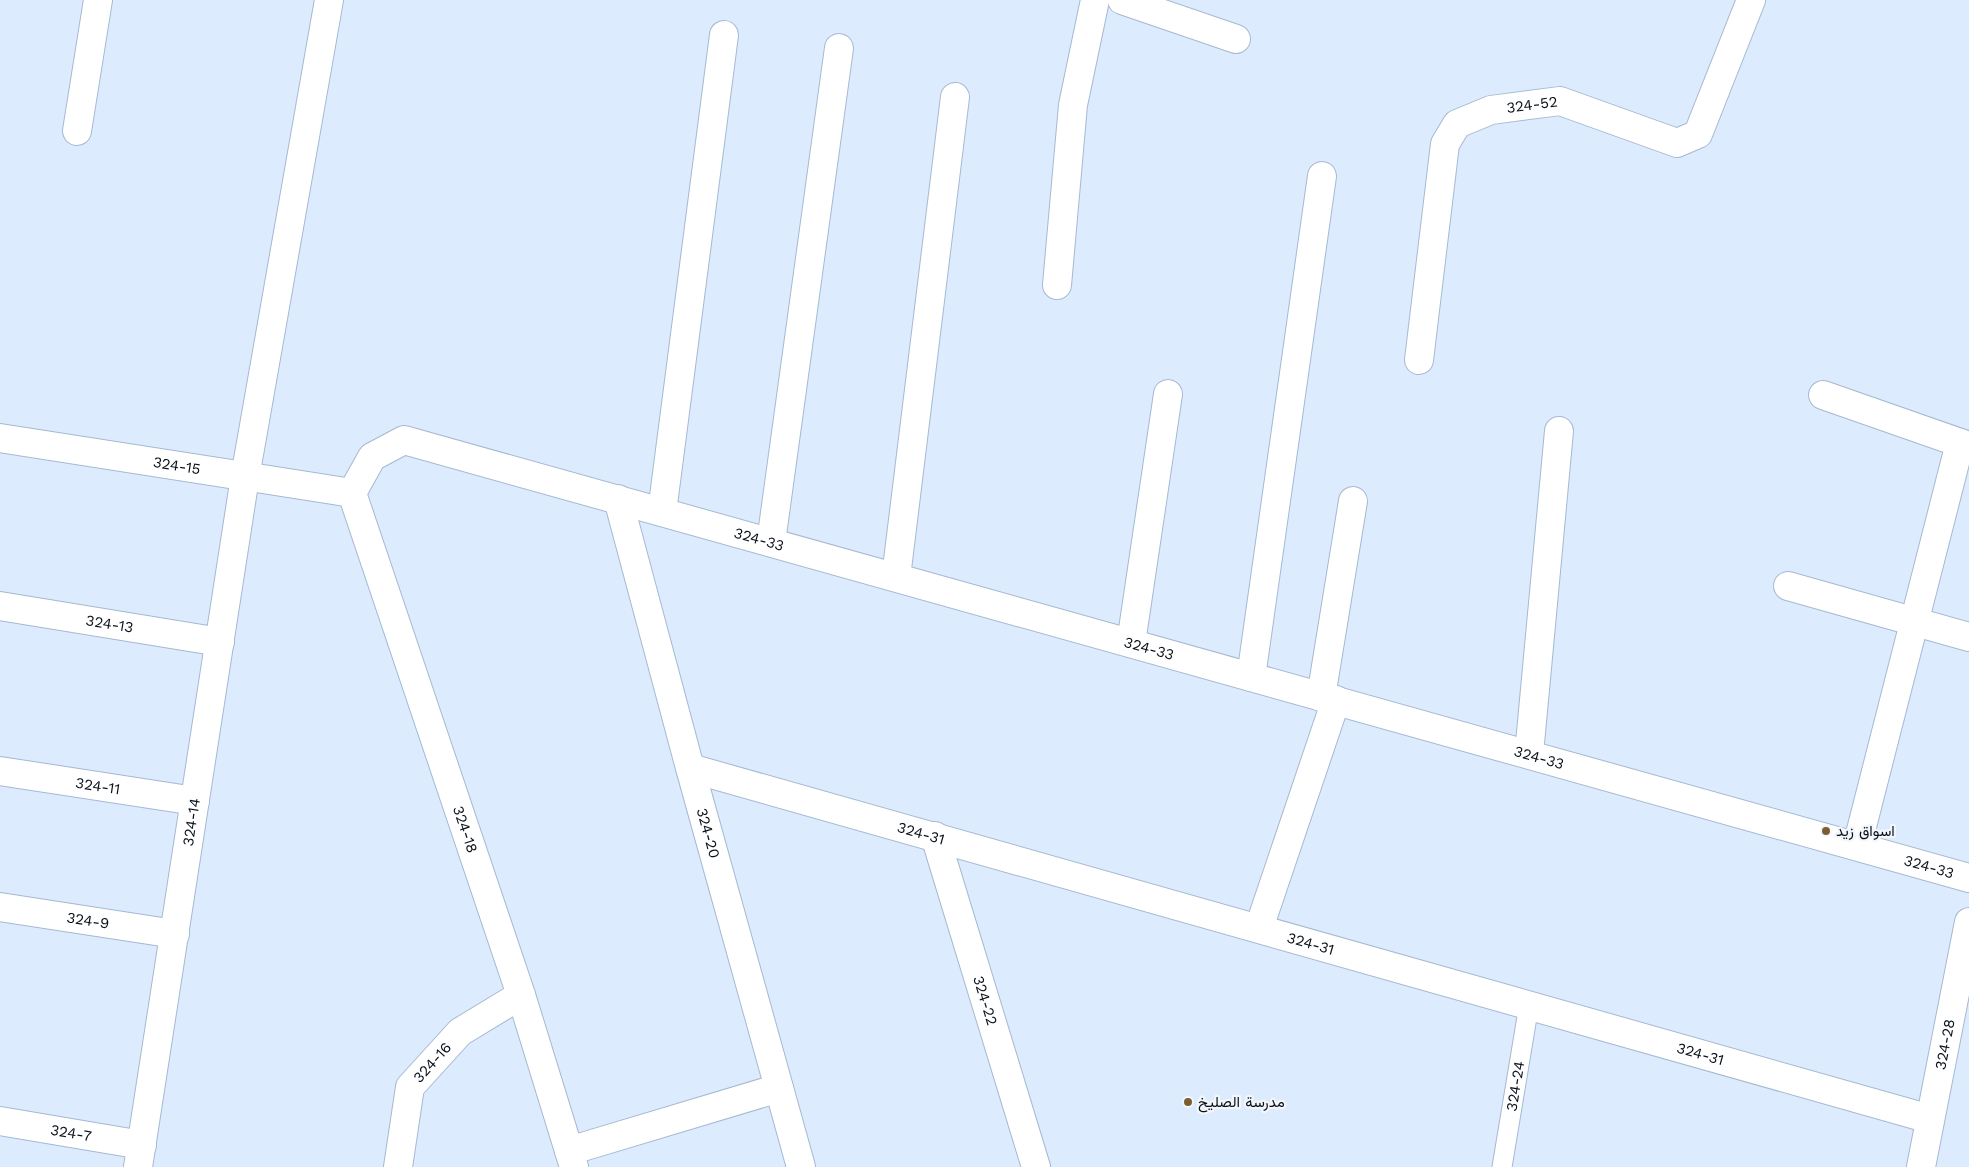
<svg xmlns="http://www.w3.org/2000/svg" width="1969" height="1167" viewBox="0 0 1969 1167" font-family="'Work Sans',Vazirmatn,sans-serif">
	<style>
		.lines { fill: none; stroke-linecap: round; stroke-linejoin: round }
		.service-casing { stroke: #a6b9d0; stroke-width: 21 }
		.minor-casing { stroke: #a6b9d0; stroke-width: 30 }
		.service { stroke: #fff; stroke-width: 19 }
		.minor { stroke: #fff; stroke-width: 28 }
		.poi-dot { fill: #7a5e31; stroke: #f3f7fc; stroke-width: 2 }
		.labels { text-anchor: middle; stroke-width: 4.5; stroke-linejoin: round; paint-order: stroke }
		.street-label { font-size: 15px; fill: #091018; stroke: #f3f7fc }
		.poi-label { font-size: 15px; fill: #091018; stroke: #f3f7fc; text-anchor: start }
	</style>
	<rect width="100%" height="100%" fill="#dcebfe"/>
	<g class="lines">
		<defs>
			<g id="service">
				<path id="s1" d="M1502,1167L1529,1005"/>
			</g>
			<g id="minor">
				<path d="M1122,0L1236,39"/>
				<path d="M77,131L98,0"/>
				<path d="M1057,285L1073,105L1095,0"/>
				<path id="s2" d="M1419,360L1445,144L1457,124L1491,110L1560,101L1677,143L1698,134L1751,0"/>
				<path d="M1823,395L1969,446"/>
				<path id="s3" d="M0,438L352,493"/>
				<path id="s4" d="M352,493L372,457L404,440L1969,878"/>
				<path id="s5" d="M352,493L521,995L574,1167"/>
				<path id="s6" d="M618,499L690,768L801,1167"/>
				<path d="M662,512L724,35"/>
				<path d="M771,542L839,48"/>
				<path d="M896,577L955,97"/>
				<path d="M1788,586L1969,637"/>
				<path id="s7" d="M0,606L220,642"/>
				<path d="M1131,643L1168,394"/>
				<path d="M1251,677L1322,176"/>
				<path d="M1321,697L1353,501"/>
				<path d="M1529,754L1559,431"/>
				<path id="s8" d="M690,768L1930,1119"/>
				<path id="s9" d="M0,771L195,801"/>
				<path id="s10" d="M935,836L1036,1167"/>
				<path d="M1857,846L1960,443"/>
				<path id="s11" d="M0,907L175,934"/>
				<path d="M1259,928L1336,700"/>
				<path id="s12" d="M0,1121L142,1145"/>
				<path d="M569,1151L779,1088"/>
				<path id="s13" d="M138,1167L245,477L329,0"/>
				<path id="s14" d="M398,1167L410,1087L460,1032L521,995"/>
				<path id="s15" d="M1921,1167L1969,922"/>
			</g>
		</defs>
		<use href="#service" class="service-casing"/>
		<use href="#minor" class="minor-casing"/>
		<use href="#service" class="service"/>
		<use href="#minor" class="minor"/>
	</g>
	<g class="poi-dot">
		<circle cx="1826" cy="831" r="5"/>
		<circle cx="1188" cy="1102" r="5"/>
	</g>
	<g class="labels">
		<g class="street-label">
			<text dy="5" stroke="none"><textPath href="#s2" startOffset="319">324-52</textPath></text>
			<text dy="5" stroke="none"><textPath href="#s3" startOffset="179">324-15</textPath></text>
			<text dy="5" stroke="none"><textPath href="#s4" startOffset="446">324-33</textPath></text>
			<text dy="5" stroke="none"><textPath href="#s7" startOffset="111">324-13</textPath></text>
			<text dy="5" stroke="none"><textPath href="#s4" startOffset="851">324-33</textPath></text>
			<text dy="5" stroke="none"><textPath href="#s4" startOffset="1256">324-33</textPath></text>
			<text dy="5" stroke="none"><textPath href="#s9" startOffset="99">324-11</textPath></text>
			<text dy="5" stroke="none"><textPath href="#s13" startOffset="349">324-14</textPath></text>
			<text dy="5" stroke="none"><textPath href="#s5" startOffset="355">324-18</textPath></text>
			<text dy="5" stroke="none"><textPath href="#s8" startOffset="240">324-31</textPath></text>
			<text dy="5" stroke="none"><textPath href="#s6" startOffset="346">324-20</textPath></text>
			<text dy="5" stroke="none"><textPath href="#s4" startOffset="1661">324-33</textPath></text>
			<text dy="5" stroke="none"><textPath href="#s11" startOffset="89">324-9</textPath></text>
			<text dy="5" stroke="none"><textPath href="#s8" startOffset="645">324-31</textPath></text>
			<text dy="5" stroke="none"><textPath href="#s10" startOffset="172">324-22</textPath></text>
			<text dy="5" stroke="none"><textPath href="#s15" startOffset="125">324-28</textPath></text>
			<text dy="5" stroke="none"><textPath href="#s8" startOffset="1050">324-31</textPath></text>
			<text dy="5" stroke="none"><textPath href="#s14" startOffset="114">324-16</textPath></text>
			<text dy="5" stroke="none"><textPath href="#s1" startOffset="82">324-24</textPath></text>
			<text dy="5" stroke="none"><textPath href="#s12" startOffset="72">324-7</textPath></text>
		</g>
		<g class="poi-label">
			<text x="1836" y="836">اسواق زيد</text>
			<text x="1198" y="1107">مدرسة الصليخ</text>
		</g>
	</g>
</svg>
